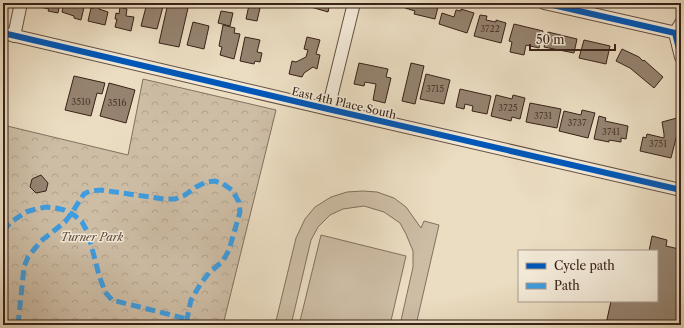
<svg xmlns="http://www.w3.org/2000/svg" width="684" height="328" viewBox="0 0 684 328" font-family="'Libre Caslon Text',serif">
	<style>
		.grass { fill: #cdbda5; stroke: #82705e }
		.park { fill: url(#park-crowns); stroke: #82705e }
		.building { fill: #958370; stroke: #382218 }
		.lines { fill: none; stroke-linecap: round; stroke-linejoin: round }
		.minor-casing { stroke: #655142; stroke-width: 14 }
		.minor { stroke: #f2e9d7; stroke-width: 12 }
		.quiet { stroke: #3e9cdf; stroke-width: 5; stroke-dasharray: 10 5; stroke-linecap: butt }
		.cycleway-casing { stroke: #f2e9d7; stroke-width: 8 }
		.cycleway { stroke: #0057b8; stroke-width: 6 }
		.labels { text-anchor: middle; stroke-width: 3; stroke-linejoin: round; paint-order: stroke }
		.number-label { font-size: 9px; fill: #4f3a2e }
		.street-label { font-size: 11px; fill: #382218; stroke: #f2e9d7 }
		.park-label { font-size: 11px; font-style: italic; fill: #5d493b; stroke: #f2e9d7 }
	</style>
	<defs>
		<pattern id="park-crowns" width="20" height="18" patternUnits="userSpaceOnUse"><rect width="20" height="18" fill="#cdbda5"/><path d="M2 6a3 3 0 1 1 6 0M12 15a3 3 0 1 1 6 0" fill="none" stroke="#b1a28d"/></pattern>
	</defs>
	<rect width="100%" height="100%" fill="#ebddc2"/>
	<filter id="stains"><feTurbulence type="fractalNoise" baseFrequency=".005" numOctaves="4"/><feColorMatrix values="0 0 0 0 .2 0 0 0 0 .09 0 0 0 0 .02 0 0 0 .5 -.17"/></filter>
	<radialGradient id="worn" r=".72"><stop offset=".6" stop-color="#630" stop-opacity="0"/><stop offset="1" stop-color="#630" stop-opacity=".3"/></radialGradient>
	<g class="grass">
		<path d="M363,191L377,192L394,198L406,207L421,228L424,221L439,225L416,325H400L413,267V251L406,234L400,223L384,212L364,206L343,209L330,215L318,227L311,240L291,325H275L296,238L305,219L315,207L331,197L347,192Z"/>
		<path d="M321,235L406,256L390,325H299Z"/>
	</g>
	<path class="park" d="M143,79L276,110L223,325H3V125L128,155Z"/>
	<g class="building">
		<path d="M41,3H60L58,13L48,11L49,9L40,7Z"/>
		<path d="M64,3H85L81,20L74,18V16L62,12Z"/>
		<path d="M95,3H101L99,9L108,12L105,25L88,21L91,8H94Z"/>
		<path d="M147,3H164L157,29L141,26Z"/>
		<path d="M168,3L188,8L179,47L159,43Z"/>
		<path d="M312,3H330L328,12L311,7Z"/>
		<path d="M373,3H401L400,6L389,4V7Z"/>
		<path d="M406,3H439L435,19L414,14L415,11L405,8Z"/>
		<path d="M249,5L260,8L257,21L246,19Z"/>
		<path d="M120,7L127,9L126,16L134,17L131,31L115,27L117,19H115L116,13L119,14Z"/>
		<path d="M461,9L474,13L467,33L439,24L442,13L454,17L456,10L461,11Z"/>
		<path d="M221,11L233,13L230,26L218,23Z"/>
		<path d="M480,15L487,16L486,20L496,22V20L506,23L501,43L474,36Z"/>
		<path d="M193,22L209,26L204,49L187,45Z"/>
		<path d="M514,24L543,31L539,48L526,45L524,55L510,52L512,42L509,41Z"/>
		<path d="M223,25L235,28L234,33L240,34L234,59L220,55L222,47L219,46Z"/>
		<path d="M548,32L577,39L574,53L544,47Z"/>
		<path d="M245,37L260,40L257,52L262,53L260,62L255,61L254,64L240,61Z"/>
		<path d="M307,37L320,40L316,54L320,55L317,69L313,67L304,73L302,77L289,74L292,61L296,62L306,57L308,50L304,49Z"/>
		<path d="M584,40L610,46L606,64L579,58Z"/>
		<path d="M622,49L639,57L643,61L644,60L663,77L654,88L630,68L616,61Z"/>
		<path d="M359,63L388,69L386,77L391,78L385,103L373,100L376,84L365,82L364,86L354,84Z"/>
		<path d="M411,63L424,66L415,104L402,101Z"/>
		<path d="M426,74L450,80L444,104L420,99Z"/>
		<path d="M74,76L105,83L102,94L97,93L91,116L65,110Z"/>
		<path d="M109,83L135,90L126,123L100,116Z"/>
		<path d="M460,89L491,96L487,114L472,111L473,106L465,104L464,109L456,107Z"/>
		<path d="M496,95L512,99L513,95L525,98L520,119L512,117L511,121L491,116Z"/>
		<path d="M530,103L561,109L557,128L526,122Z"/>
		<path d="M582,110L595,113L588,138L559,131L564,111L581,115Z"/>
		<path d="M599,116L606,118L605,121L628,126L626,139L621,138V142L609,140V142L594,139Z"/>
		<path d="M677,118L680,129L678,130L671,158L640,151L643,137L646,138L647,134L664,138V134L662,122Z"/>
		<path d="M41,175L48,183L46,191L36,193L30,187L32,179Z"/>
		<path d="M652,236L667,240L666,246L679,249L681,242V325H610L606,324L611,301H657V251H649Z"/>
	</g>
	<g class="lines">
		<defs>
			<g id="minor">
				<path d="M544,3L681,34"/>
				<path d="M681,23L675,33L681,57"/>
				<path d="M3,33L328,109L681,190"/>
				<path d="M14,36L21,3"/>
				<path d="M328,109L354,3"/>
			</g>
		</defs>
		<use href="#minor" class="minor-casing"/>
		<use href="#minor" class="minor"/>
		<g class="quiet">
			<path d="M3,231L11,222L26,212L36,209L46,207L56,208L64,210L74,215L82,222L88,233L99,275L105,292L112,300L187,319"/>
			<path d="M18,325L24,267L28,257L41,241L65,222L71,214L84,194L90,191L101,190L164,199H175L185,195L196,187L206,182L215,181L223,184L232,190L239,202L240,212L229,250L223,261L209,273L201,283L191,300L187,319V325"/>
		</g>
		<defs>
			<g id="cycleway">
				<path d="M544,3L675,33L681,57"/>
				<path d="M3,33L328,109L681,190"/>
			</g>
		</defs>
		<use href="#cycleway" class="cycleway-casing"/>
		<use href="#cycleway" class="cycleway"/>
	</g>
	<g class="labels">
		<g class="number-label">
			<text x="490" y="32">3722</text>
			<text x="435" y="92">3715</text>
			<text x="81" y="105">3510</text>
			<text x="117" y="106">3516</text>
			<text x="508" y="111">3725</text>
			<text x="543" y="119">3731</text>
			<text x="577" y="126">3737</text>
			<text x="611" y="135">3741</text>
			<text x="658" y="147">3751</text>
		</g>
		<g class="street-label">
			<text transform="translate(344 103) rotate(13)" y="4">East 4th Place South</text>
		</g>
		<g class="park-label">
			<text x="92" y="241">Turner Park</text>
		</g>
	</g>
	<rect width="684" height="328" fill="none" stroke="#ebddc2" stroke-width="16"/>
	<rect x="4" y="4" width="676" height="320" fill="none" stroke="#382218" stroke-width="2"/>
	<rect x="8" y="8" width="668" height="312" fill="none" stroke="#382218"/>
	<rect x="518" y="250" width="140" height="52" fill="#f2e9d7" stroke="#a8998b"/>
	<rect x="526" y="263" width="20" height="6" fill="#0057b8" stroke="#a8998b"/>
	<text x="554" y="270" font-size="12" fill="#382218">Cycle path</text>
	<rect x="526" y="283" width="20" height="6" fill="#3e9cdf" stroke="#a8998b"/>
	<text x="554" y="290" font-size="12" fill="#382218">Path</text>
	<path d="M530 44v6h85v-6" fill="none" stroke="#382218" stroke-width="2"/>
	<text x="536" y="44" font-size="12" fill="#382218" stroke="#f2e9d7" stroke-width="3" paint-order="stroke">50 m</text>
	<rect width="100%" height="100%" filter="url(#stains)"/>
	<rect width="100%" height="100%" fill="url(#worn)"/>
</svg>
